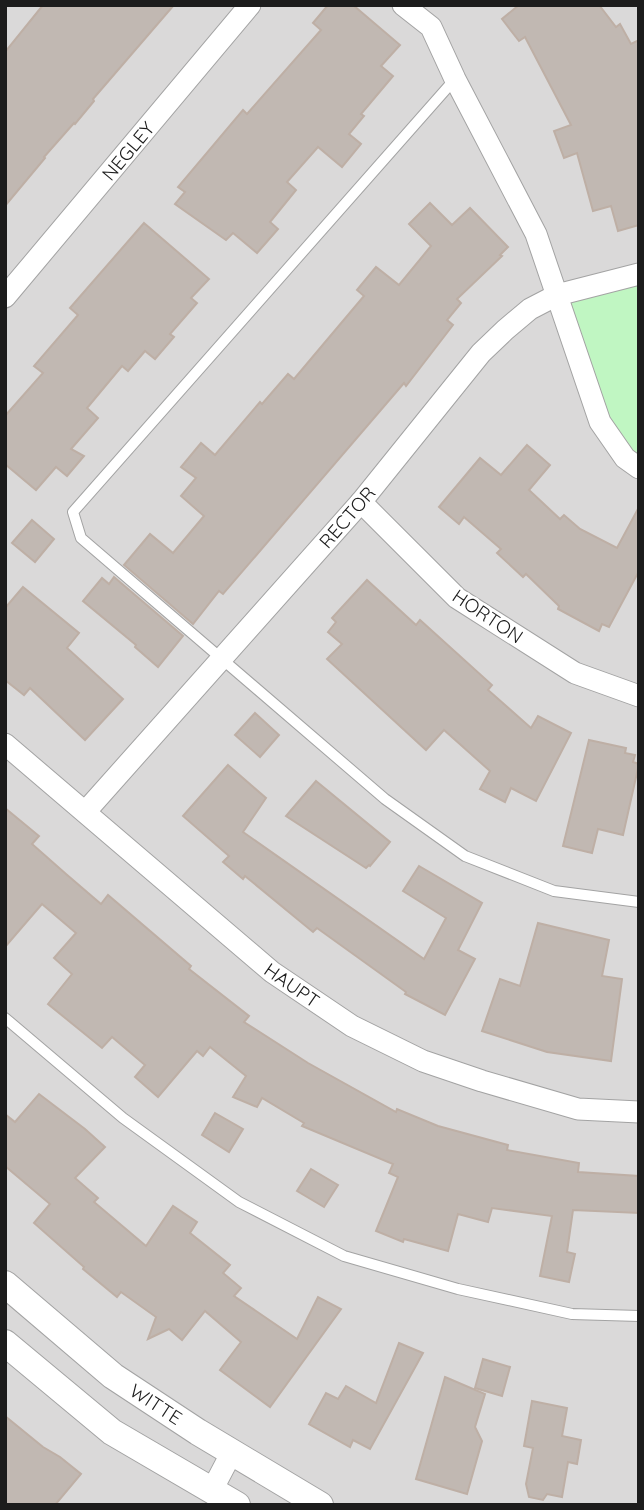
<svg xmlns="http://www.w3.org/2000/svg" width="644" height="1510" viewBox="0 0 644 1510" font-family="Quicksand,sans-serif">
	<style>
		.residential { fill: #dad9d9 }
		.park { fill: #c0f6c2 }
		.building { fill: #c1b8b2; stroke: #beafa5; stroke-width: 2 }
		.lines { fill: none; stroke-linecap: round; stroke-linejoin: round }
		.service-casing { stroke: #a3a3a3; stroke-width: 12 }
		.minor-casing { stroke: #a3a3a3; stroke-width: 23 }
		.tertiary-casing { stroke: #a3a3a3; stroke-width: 28 }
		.service { stroke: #fff; stroke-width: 10 }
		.minor { stroke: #fff; stroke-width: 21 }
		.tertiary { stroke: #fff; stroke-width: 26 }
		.labels { text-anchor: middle; stroke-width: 5; stroke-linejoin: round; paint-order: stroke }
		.street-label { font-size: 19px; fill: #1c1c1c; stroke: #fff }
	</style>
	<rect width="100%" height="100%" fill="#ede9e2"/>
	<rect class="residential" x="5" y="5" width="634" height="1500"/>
	<path class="park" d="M639,277V464L601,420L560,297Z"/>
	<g class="building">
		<path d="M43,5H174L93,99L94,101L75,124L74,123L44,157L45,158L5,206V52Z"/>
		<path d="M328,5H353L400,45L381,66L393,76L361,114L364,116L349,134L361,144L342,167L318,147L287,182L296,190L270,222L278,229L257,253L233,233L226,240L175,204L185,192L178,187L243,110L247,114L321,30L313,23Z"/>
		<path d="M519,5H599L616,27L620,24L631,44L639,40V225L618,231L611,206L593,211L577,153L564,158L554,131L571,125L525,37L519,41L502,19Z"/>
		<path d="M430,203L452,225L470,208L508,247L500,255L502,256L457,299L461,303L447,320L453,325L406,386L404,383L223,594L219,591L193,624L124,565L150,534L173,553L204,516L181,496L196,478L181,467L201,443L215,455L260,402L262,404L288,374L294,379L364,296L357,290L376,267L399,285L431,246L409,224Z"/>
		<path d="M144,223L209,279L191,298L197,303L170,334L174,337L155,359L145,351L128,371L122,366L87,408L98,418L71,449L84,456L67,476L56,467L36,490L5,464V416L43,373L34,366L78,315L70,308Z"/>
		<path d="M527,445L550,465L529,490L560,519L564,515L580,529L617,548L639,507V571L609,627L602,624L599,631L558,609L559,606L526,574L523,577L497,553L501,549L464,517L459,524L439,507L480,458L501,475Z"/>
		<path d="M32,520L54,539L35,562L12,543Z"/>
		<path d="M114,577L183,636L158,667L135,647L136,645L83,601L102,578L109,584Z"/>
		<path d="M367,580L416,625L420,620L492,685L488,690L531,728L538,716L571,733L536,801L511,788L505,802L480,789L490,771L444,730L426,750L327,659L342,644L328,632L336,622L332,618Z"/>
		<path d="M23,587L79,633L67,648L123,699L85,740L30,688L24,695L5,680V608Z"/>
		<path d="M255,713L279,735L260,757L235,735Z"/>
		<path d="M589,740L626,748L625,753L635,755L633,762L639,764L623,835L598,829L592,853L563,846Z"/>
		<path d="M228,765L266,798L243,832L424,959L446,918L403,891L419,866L482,903L458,950L475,959L445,1015L405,994L406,992L317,928L313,932L245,876L243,879L223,862L229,856L183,816Z"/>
		<path d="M316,781L390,842L370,866L369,865L366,868L286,816Z"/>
		<path d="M5,808L39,836L32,844L66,874L101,904L108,895L191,966L189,969L249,1016L244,1022L308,1063L396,1112L397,1109L438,1126L508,1145L507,1150L579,1163L578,1172L639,1176V1213L573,1210L567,1252L575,1254L569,1282L540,1276L552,1216L492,1208L488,1222L458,1214L448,1251L404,1239L403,1242L376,1231L398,1177L389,1173L393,1164L302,1126L304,1123L262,1098L257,1107L233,1097L246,1076L210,1047L203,1056L197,1051L158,1097L135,1077L145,1065L112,1037L102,1048L48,1004L72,974L54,958L76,933L42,904L5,947Z"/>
		<path d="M538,923L609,940L602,976L622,979L611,1061L547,1052L482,1031L500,979L520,986Z"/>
		<path d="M39,1094L85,1129L105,1147L75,1178L98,1198L94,1202L146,1246L173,1206L197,1222L190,1233L230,1265L223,1273L241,1288L234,1296L297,1339L318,1297L341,1309L270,1407L220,1370L241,1342L205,1311L182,1340L169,1329L148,1339L156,1317L121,1292L117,1297L83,1269L84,1267L34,1223L50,1204L5,1166V1114L15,1122Z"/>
		<path d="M215,1113L243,1129L229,1152L202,1135Z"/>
		<path d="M311,1169L338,1185L324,1207L297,1191Z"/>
		<path d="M399,1343L423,1353L370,1449L353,1440L350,1447L309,1424L326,1393L338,1399L346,1386L376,1403Z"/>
		<path d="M483,1359L510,1367L502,1396L475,1388Z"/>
		<path d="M445,1377L485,1394L475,1427L482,1441L467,1494L416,1479Z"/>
		<path d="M532,1401L567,1408L562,1436L581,1440L577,1464L568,1462L562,1497L547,1494L543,1500L529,1497L526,1484L533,1448L524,1446Z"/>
		<path d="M5,1416L43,1447L60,1457L81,1474L55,1505H5Z"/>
	</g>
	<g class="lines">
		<defs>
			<g id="service">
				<path d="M455,79L73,512L81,538L385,799L465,856L554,891L639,902"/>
				<path d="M5,1018L123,1118L239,1202L344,1256L458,1289L572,1314L639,1316"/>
			</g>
			<g id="minor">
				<path d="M403,5L431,27L455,79L536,234L600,422L625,458L639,468"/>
				<path d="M5,297L250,5"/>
				<path d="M361,502L457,598L575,673L639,696"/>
				<path d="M5,744L272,972L352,1026L423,1061L482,1081L578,1109L639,1112"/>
				<path d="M86,811L361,502L481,353L505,330L530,309L557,295L639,274"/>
				<path d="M212,1490L232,1452"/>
			</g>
			<g id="tertiary">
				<path d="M5,1284L113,1376L198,1432L320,1505"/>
				<path d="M5,1343L112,1432L237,1505"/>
			</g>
		</defs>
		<use href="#service" class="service-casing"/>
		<use href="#minor" class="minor-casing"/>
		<use href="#tertiary" class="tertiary-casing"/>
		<use href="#service" class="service"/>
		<use href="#minor" class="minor"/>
		<use href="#tertiary" class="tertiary"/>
	</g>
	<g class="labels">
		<g class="street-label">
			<text transform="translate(128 151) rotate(-50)" y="7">NEGLEY</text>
			<text transform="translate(347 517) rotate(-49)" y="7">RECTOR</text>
			<text transform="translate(488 616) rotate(34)" y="7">HORTON</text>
			<text transform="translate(292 985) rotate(35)" y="7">HAUPT</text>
			<text transform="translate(156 1404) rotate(33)" y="7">WITTE</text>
		</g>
	</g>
	<rect width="644" height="1510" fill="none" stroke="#1c1c1c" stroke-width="14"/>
</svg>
